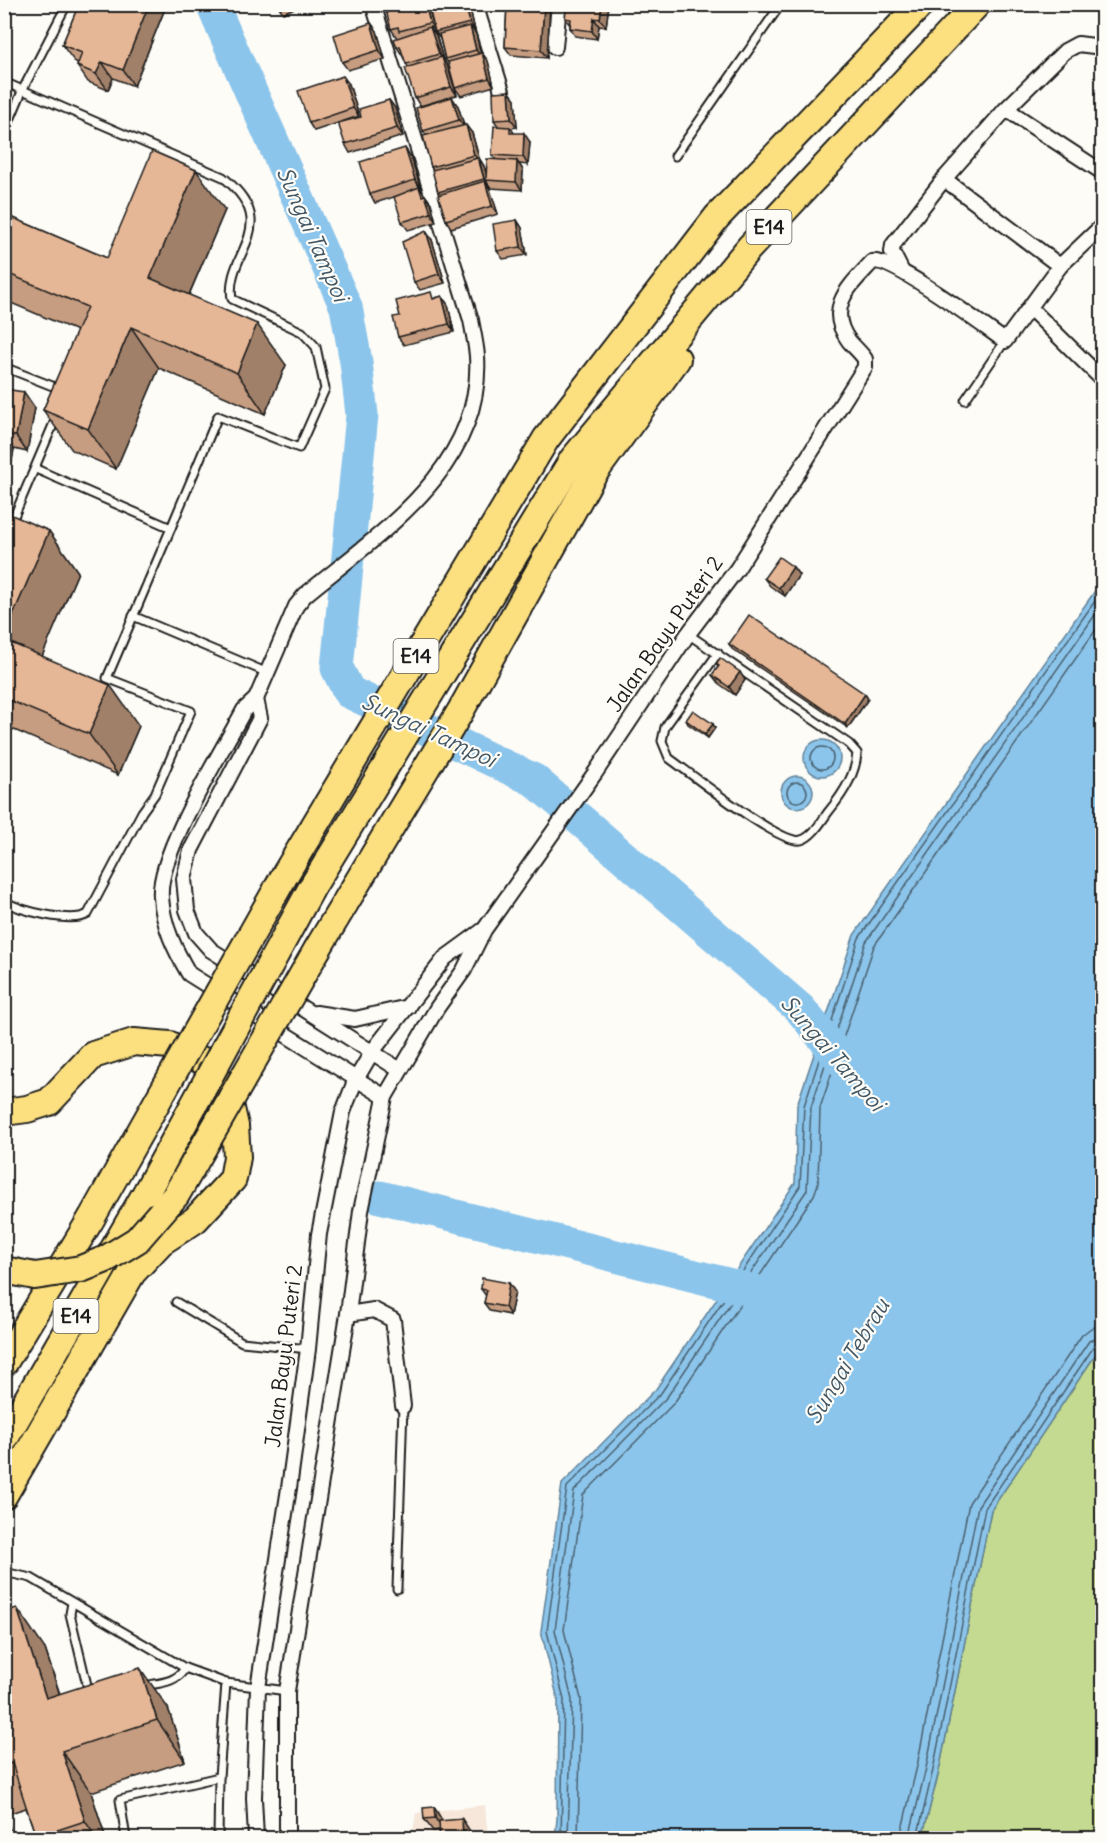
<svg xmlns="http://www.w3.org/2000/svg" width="1107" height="1843" viewBox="0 0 1107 1843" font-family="Delius,sans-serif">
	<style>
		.built { fill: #f6e7da }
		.green { fill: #c3da90; stroke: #707b56; stroke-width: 1.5 }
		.water { fill: #8cc5eb; stroke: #5f8198; stroke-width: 1.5 }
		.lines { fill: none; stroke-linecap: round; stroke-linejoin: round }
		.shore { stroke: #49606f; stroke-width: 1.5 }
		.river { stroke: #8cc5eb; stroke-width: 33 }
		.service-casing { stroke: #1c1c1c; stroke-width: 11 }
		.minor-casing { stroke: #1c1c1c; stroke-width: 18 }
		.motorway-casing { stroke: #1c1c1c; stroke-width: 30 }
		.service { stroke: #fdfcf7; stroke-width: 7 }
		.minor { stroke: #fdfcf7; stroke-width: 14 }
		.motorway { stroke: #fce080; stroke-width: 26 }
		.motorway-bridge-casing { stroke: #1c1c1c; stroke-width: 30; stroke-linecap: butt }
		.motorway-bridge { stroke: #fce080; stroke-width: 26 }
		.wall { fill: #c69d81; stroke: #1c1c1c; stroke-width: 1.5 }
		.shaded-wall { fill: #a18069; stroke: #1c1c1c; stroke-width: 1.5 }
		.building { fill: #e6b796; stroke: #1c1c1c; stroke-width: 1.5 }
		.labels { text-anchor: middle; stroke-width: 4.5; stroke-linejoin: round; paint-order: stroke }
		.shield { fill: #fdfcf7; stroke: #605f5e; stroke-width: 1.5 }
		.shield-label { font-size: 20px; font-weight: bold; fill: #1c1c1c }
		.street-label { font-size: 21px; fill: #1c1c1c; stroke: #fdfcf7 }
		.water-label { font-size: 22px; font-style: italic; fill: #435764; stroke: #fdfcf7 }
	</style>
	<rect width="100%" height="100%" fill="#fdfcf7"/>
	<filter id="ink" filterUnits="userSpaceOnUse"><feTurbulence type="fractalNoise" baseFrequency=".0167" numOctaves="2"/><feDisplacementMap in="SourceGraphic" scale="12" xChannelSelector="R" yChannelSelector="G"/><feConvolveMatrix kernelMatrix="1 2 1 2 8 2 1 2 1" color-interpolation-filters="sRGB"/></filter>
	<g filter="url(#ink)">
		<path class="built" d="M485,1805L488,1838H412L416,1813Z"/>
		<path class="green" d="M1102,1345V1838H922L939,1771L991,1510Z"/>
		<g class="water">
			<path d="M1102,581V1345L991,1510L939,1771L922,1838H555L557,1819L558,1700L541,1631L562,1484L656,1389L795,1183L797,1105L854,935Z"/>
			<circle cx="822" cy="758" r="18"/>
			<circle cx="797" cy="792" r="16"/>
		</g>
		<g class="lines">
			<g class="shore">
				<circle cx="822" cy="758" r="11"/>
				<circle cx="797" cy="792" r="10"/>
				<path d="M561,1838L564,1700L547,1631L567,1487L661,1393L800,1186L804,1106L859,938L1102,591"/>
				<path d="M568,1838L572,1700L555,1630L574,1491L667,1397L807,1190L811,1107L866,942L1102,605"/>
				<path d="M578,1838L581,1699L564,1630L583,1495L674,1403L814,1195L818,1184L820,1108L874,946L1102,621"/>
				<path d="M900,1838L917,1766L969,1503L1082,1335L1091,1328L1102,1326"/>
				<path d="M909,1838L926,1768L978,1506L1089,1341L1102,1335"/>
				<path d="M917,1838L933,1770L985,1508L1095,1345L1102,1342"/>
			</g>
			<g class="river">
				<path d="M212,4L346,307L356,362L362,415L337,668L349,692L534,780L800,1009L849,1069"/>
				<path d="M380,1197L771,1295"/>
			</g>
			<defs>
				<g id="service">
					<path d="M4,82L223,177C285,228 224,252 232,299L302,332L316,347L325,389L299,448L218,416L171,528L36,469"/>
					<path d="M4,134L23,89L67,4"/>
					<path d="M675,156L781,4"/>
					<path d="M4,367L60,389"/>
					<path d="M965,400L1005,341"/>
					<path d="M4,540L56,418"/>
					<path d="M133,616L268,673"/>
					<path d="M688,634L849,744L857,753C856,774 843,794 829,811C822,820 813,837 801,840C781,846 690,773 669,758L662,741L665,727L718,653"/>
					<path d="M4,901C21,911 72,924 88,914L142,812L155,794L191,711L107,678L171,528"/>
					<path d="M176,1302L242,1342L308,1349"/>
					<path d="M4,1572L31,1578L185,1668L226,1683L287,1691"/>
					<path d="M397,1589L403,1406"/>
					<path d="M72,1603L70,1614L88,1689L92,1693"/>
					<path d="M143,1686C158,1683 177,1683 185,1668"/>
					<path d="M4,1827L8,1838"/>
					<path d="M126,1838L120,1800L219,1777"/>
					<path d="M218,1838L219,1777L226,1683"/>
				</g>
				<g id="minor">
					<path d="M373,4L471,320C473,331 476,344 477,356C484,467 380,533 305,595L296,606L256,699L244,710C222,752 157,854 161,897C163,926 175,950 189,974L385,1097"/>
					<path d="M475,4L502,91"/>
					<path d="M555,47L559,4"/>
					<path d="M1006,109L1102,172"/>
					<path d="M944,179L1060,266"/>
					<path d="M901,270L892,252L893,245L944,179L1006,109L1065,51L1078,44L1102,47"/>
					<path d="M1030,308L1102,379"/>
					<path d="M256,699L260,718L191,850L184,879L187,910L196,933L211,950L400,1070"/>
					<path d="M316,1013L355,1019L408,1007"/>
					<path d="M348,1314L374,1310L393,1320L403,1406"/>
					<path d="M256,1838L254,1798L258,1688L289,1488L308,1349L319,1234L343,1112L355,1081L372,1052L445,958L482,931"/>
					<path d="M287,1838V1691L348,1314L361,1211L385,1097L437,1008L464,970L484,930L595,773L688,634L737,569L865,367V359C860,352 854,347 849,341C824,307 851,285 872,262C890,256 985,327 1005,341L1060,266L1102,226"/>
				</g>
				<g id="motorway">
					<path d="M286,873L546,439L717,217L921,4"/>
					<path d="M311,889L573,459L749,248L977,4"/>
					<path d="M318,948L460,712L592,476L677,359"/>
					<path d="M4,1112L27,1109L49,1102L93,1055L134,1042L170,1045L203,1061L227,1091L235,1126L237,1157L233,1179L195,1220L161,1242L132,1273L4,1495"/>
					<path d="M4,1363L91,1219"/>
					<path d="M4,1440L147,1191"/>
				</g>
			</defs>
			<use href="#service" class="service-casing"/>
			<use href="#minor" class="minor-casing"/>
			<use href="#motorway" class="motorway-casing"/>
			<use href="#service" class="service"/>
			<use href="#minor" class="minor"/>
			<use href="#motorway" class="motorway"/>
			<defs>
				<g id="motorway-bridge">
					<path d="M147,1191L311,889"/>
					<path d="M91,1219L286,873"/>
					<path d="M4,1270L35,1276L81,1269L106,1259L137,1240L176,1195L318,948"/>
				</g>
			</defs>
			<use href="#motorway-bridge" class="motorway-bridge-casing"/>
			<use href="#motorway-bridge" class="motorway-bridge"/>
		</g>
		<g class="wall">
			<path d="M79,4H166V6L134,86L113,78L108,90L88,82L77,66L78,63L74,61L62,45Z"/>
			<path d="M277,4H304L283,13Z"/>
			<path d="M387,4H469L475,31H474L476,34L481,53H482L488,61L494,86L461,96L455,88L449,64L445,59L440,39L435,31L433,32L436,35L443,59L447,65L457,95L420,106L415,98L408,67L402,55L397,47V38L391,29Z"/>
			<path d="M507,4H550L547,58L511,55L505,47Z"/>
			<path d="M567,4H609L606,27L599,26L597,39L575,36L570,28V25L565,18Z"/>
			<path d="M371,23L377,31L385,59L348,70L342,62Z"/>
			<path d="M349,84L359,116L314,131L309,123Z"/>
			<path d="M509,91L515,99L517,127L511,128L514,133L530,142L528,165L519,164L523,170L522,190L491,188L489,185L490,187L489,188L498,214L451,228L446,220L439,195L438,192L433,170L431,167L426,135L423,131L458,106L464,125L472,133L479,158L484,166L486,173L496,160L492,155L498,126L494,120Z"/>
			<path d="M389,100L395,108L403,136L350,153L345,144L361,117Z"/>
			<path d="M411,157L420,189L431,203L436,222L408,230L402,222L400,195L375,203L370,194Z"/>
			<path d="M225,210L189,295L286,365L265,414L159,368L116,469L72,450L43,410L77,331L4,300V214L107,258Z"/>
			<path d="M517,220L522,228L527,255L503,259L497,251Z"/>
			<path d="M432,240L445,283L420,290L414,282Z"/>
			<path d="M442,296L448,305L454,332L404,345L398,337L400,316L435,298Z"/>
			<path d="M4,389L35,408L27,452L14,449L11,466L4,465Z"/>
			<path d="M4,513L49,531L78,572L42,656L139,726L118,775L12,729L4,746Z"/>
			<path d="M793,567L799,575L785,596L770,586L764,578Z"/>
			<path d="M729,644L865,694L868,699L848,728L732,649Z"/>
			<path d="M716,664L745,680L735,695L718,683L712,675L718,667Z"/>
			<path d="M686,720L713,724L715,728L708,738L688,724Z"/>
			<path d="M481,1289L515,1292L510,1315L490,1311L484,1303L486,1296Z"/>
			<path d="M4,1612L45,1649L60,1694L168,1708L185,1761L91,1792L106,1839H37L26,1808L4,1815Z"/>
			<path d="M434,1807L442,1821L470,1831L471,1839H440L439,1830L433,1831L424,1819Z"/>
		</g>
		<g class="shaded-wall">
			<path d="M149,4H166V6L134,86L123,70Z"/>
			<path d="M425,4L428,5L435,31L430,23Z"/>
			<path d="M465,4H469L475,31L470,23Z"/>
			<path d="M544,4H550L547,58L541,50Z"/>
			<path d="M602,4H609L606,27L600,19Z"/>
			<path d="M594,18L599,26L597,39L592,31Z"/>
			<path d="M371,23L377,31L385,59L379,50Z"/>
			<path d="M470,26L476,34L482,59L476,50Z"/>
			<path d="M430,27L436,35L443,59L447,65L457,95L451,87L442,59L439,54Z"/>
			<path d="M482,53L488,61L494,86L489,78Z"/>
			<path d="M102,62L113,78L108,90L96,74Z"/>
			<path d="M343,76L349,84L359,116L353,108Z"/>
			<path d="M509,91L515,99L517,127L511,119Z"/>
			<path d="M452,97L458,106L465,128L459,120Z"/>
			<path d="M389,100L395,108L403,136L397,128Z"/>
			<path d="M466,125L472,133L479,158L484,166L488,180H486L490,187L484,179L480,162L474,155Z"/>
			<path d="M524,133L530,142L528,165L523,157Z"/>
			<path d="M405,148L411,157L421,189L415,180Z"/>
			<path d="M517,161L523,170L522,190L516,182Z"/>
			<path d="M196,170L225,210L179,318L150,278Z"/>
			<path d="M485,181L490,189L498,214L492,206Z"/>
			<path d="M425,195L431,203L436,222L431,213Z"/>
			<path d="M517,220L522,228L527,255L521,247Z"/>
			<path d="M426,231L432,240L445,283L439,274Z"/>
			<path d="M442,296L448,305L454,332L449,324Z"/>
			<path d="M257,324L286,365L265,414L237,373Z"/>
			<path d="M131,327L159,368L116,469L88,429Z"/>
			<path d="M24,392L35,408L27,452L16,436Z"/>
			<path d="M4,436L14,449L11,466L4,457Z"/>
			<path d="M49,531L78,572L32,680L4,641V636Z"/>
			<path d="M793,567L799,575L785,596L779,588Z"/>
			<path d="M740,672L745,680L735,695L729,687Z"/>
			<path d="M110,685L139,726L118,775L89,734Z"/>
			<path d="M865,694L868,699L848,728L845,724Z"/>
			<path d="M4,719L12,729L4,746Z"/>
			<path d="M713,724L715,728L708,738L705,734Z"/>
			<path d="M509,1283L515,1292L510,1315L505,1307Z"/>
			<path d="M17,1608L45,1649L74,1739L46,1698Z"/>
			<path d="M140,1668L168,1708L185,1761L157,1720Z"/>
			<path d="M62,1751L91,1792L106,1839H97L85,1821Z"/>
			<path d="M434,1807L442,1820L443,1830L435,1818Z"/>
			<path d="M462,1819L470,1831L471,1839H463Z"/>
		</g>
		<g class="building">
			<path d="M79,4H149L123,70L102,62L96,74L77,66L82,53L62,45Z"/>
			<path d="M393,4H425L430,23L399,31L398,27L391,29L385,7Z"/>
			<path d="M428,4H465L470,23L435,32Z"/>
			<path d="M507,4H544L541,50L505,47Z"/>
			<path d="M567,4H602L600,19L594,18L592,31L570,28L571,19L565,18Z"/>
			<path d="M371,23L379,50L342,62L334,35Z"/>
			<path d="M470,26L476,50L445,59L439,34Z"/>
			<path d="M430,27L439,54L406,64L400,46L397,47L394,39Z"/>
			<path d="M482,53L489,78L455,88L448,62Z"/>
			<path d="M442,57L451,87L415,98L405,68Z"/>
			<path d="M343,76L353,108L309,123L298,91Z"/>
			<path d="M509,91L511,119L494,120L493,92Z"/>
			<path d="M452,97L459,120L423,131L416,108Z"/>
			<path d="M389,100L397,128L345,144L338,123L361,117L359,109Z"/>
			<path d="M466,125L474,155L431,167L423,136Z"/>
			<path d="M494,126L510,127V133H524L523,157L492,155Z"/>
			<path d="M405,148L415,180L370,194L360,162Z"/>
			<path d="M152,151L196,170L150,278L257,324L237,373L131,327L88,429L43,410L87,307L4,272V214L107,258Z"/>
			<path d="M478,158L484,179L438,192L432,170Z"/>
			<path d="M487,159L517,161L516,182L486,180Z"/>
			<path d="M485,181L492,206L446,220L438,195Z"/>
			<path d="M419,187L422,196L425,195L431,213L402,222L394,197Z"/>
			<path d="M517,220L521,247L497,251L493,224Z"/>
			<path d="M426,231L439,274L414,282L402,242Z"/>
			<path d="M431,292L433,299L442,296L449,324L398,337L393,317L400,316L396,301Z"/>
			<path d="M4,389L24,392L16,436L4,434Z"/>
			<path d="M5,512L49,531L4,636V513Z"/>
			<path d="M779,557L793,567L779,588L764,578Z"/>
			<path d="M749,615L865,694L845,724L729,644Z"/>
			<path d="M4,640L110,685L89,734L4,698Z"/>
			<path d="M720,658L740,672L729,687L712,675L719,666L716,664Z"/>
			<path d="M693,710L713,724L705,734L686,720Z"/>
			<path d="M482,1278L509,1283L505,1307L484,1303L487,1290L481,1289Z"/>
			<path d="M17,1608L46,1698L140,1668L157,1720L62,1751L85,1821L36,1837L12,1763L4,1765V1612Z"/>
			<path d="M434,1807L435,1818L424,1819L423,1808Z"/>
			<path d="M462,1819L463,1839H440L439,1821Z"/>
		</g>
	</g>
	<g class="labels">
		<g class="shield">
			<rect x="746.5" y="210" width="45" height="34" rx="4.5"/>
			<rect x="393.5" y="639" width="45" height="34" rx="4.5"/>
			<rect x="53.5" y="1299" width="45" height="34" rx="4.5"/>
		</g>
		<g class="shield-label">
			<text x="769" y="234">E14</text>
			<text x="416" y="663">E14</text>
			<text x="76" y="1323">E14</text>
		</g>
		<g class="street-label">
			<text transform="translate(665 634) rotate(-55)" y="7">Jalan Bayu Puteri 2</text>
			<text transform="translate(284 1356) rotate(-83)" y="7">Jalan Bayu Puteri 2</text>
		</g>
		<g class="water-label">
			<text transform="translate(313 234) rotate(66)" y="8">Sungai Tampoi</text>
			<text transform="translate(429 730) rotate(25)" y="8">Sungai Tampoi</text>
			<text transform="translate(833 1053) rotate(49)" y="8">Sungai Tampoi</text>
			<text transform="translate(847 1361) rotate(-59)" y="8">Sungai Tebrau</text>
		</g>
	</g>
	<rect width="1107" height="1843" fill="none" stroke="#fdfcf7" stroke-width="24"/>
	<rect x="12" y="12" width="1083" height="1819" fill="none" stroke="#1c1c1c" stroke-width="2" filter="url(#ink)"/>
</svg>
